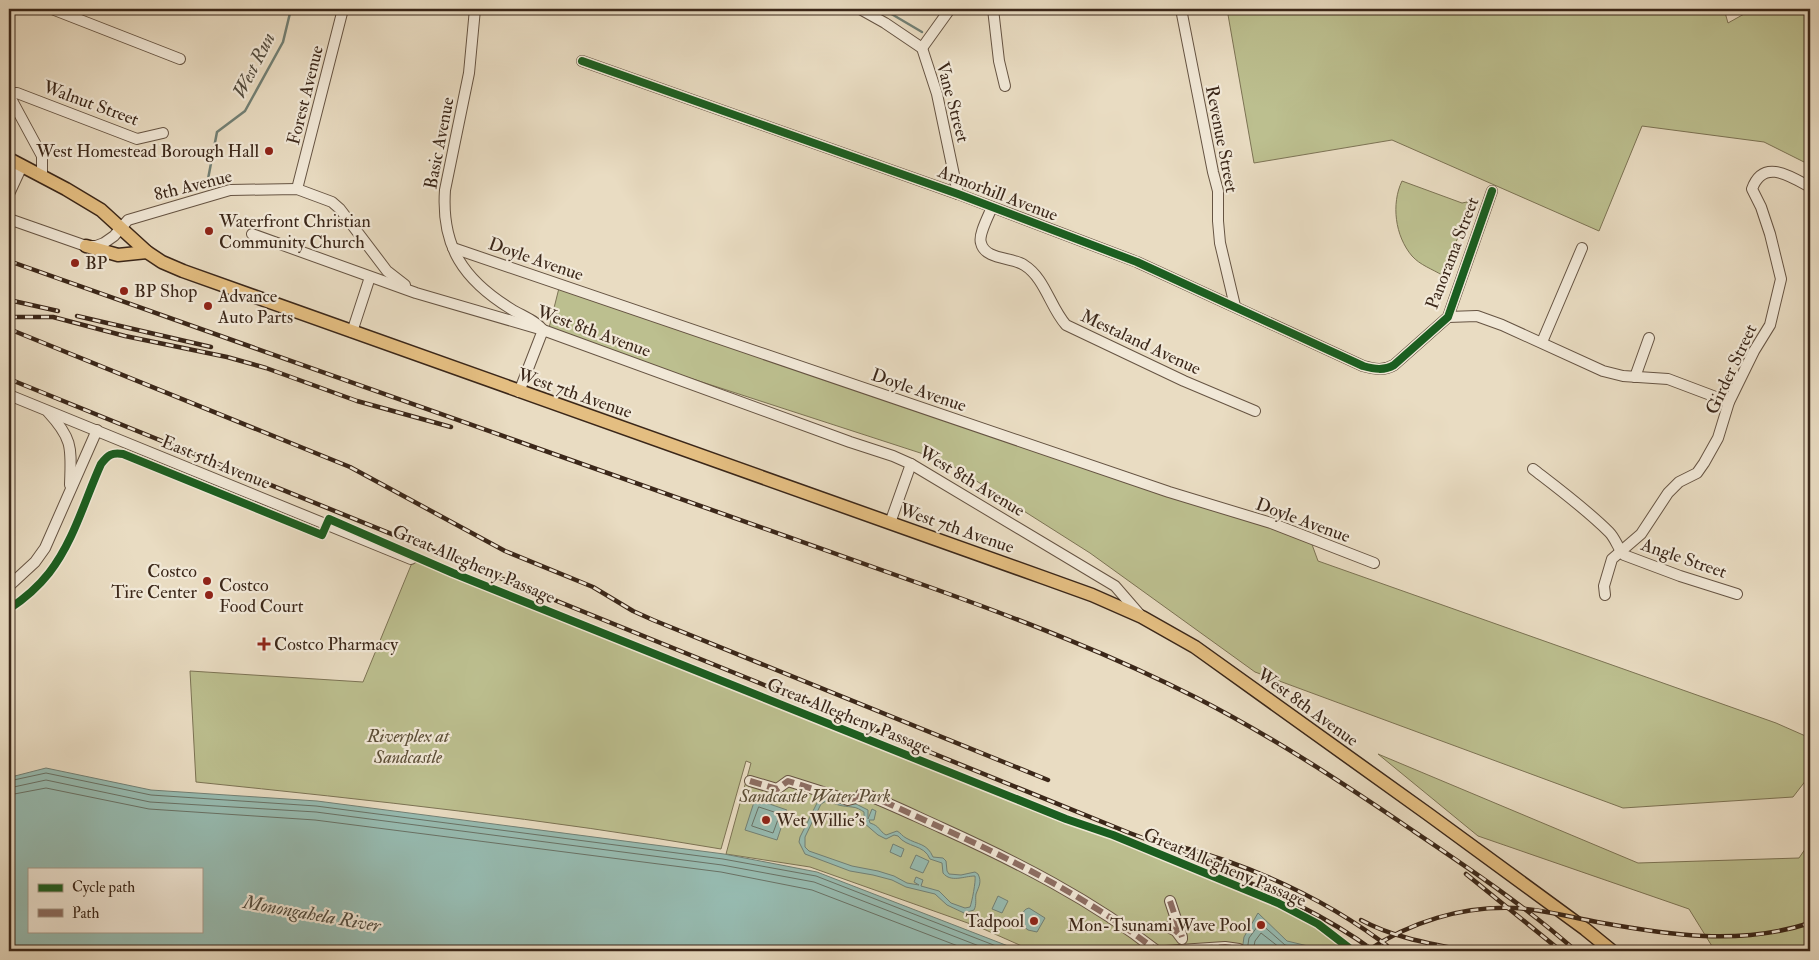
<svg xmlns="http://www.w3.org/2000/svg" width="1819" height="960" viewBox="0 0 1819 960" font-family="'IM FELL Double Pica',serif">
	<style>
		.green { fill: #bcbf8f; stroke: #7c7354 }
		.water { fill: #97bcb2; stroke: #728075; fill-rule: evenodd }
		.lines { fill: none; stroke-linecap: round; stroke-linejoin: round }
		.shore { stroke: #697266; stroke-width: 1 }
		.stream { stroke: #728075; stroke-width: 2.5 }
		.minor-casing { stroke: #665443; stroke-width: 12 }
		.major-casing { stroke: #3b2719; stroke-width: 15 }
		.minor { stroke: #f1e8d7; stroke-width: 10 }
		.major { stroke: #e4be81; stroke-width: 12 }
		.rail-casing { stroke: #3b2719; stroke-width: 4.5 }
		.rail { stroke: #f1e8d7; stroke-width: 2.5; stroke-dasharray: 8; stroke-linecap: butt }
		.quiet { stroke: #8d6e63; stroke-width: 6; stroke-dasharray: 12 6; stroke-linecap: butt }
		.cycleway-casing { stroke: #f1e8d7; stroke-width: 11 }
		.cycleway { stroke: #1b5e20; stroke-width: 8 }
		.poi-dot { fill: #8f2418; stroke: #f1e8d7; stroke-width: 2 }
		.labels { text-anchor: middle; stroke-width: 4.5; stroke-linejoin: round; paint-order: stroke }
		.street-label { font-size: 18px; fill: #3b2719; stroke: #f1e8d7 }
		.poi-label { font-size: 18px; fill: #3b2719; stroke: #f1e8d7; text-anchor: start }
		.park-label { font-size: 18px; font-style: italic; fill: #5b4d36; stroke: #f1e8d7 }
		.water-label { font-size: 19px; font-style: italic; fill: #524c3f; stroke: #f1e8d7 }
	</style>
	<rect width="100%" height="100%" fill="#e9dcc2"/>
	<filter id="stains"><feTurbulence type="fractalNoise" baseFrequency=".004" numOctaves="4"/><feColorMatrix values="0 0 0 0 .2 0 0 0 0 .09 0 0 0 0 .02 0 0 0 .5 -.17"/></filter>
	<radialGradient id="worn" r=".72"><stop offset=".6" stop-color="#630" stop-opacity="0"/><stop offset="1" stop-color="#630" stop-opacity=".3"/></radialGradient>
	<g class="green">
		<path d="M1227,9H1724L1728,23L1753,9H1810V165L1764,142L1642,126L1599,231L1392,140L1254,163Z"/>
		<path d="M1402,181L1462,203L1467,202L1472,214L1467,216L1442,275C1432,269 1420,265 1412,256C1395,236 1391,204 1402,181Z"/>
		<path d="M560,284L1310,539L1318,561L1776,723L1810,738V775L1793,797L1623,808L1255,672L1090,553L945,461L548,332Z"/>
		<path d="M414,558L1066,821C1115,839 1164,858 1212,878C1260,898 1309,916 1349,951H1033L979,927L810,867L726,854L751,763L746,761L721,849C547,819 371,800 196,782L190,671L363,682Z"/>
		<path d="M1378,754L1638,863L1799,858L1810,842V947L1795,951H1715L1689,909L1478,836Z"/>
	</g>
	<g class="water">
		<path d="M46,768L151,790L317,801L724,854L817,872L1021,951H9V776L11,777ZM29,869H201V931H29Z"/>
		<path d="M823,797L854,803L868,810V819L872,809L876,811L874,820H869L870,823C880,826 879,831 886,835L897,831C901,833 902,836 906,838C918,845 927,843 933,857L943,858L946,861L947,871L949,874L961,875L975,872L978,874C982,882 979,886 976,894C975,899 977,904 974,910L964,913L947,905L935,894L906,887L892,880L873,875L850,871L805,854L799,842L800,837L818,801ZM828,800C837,806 843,806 852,807C856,807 861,810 864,812V823L878,835L886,839L894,835L898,836C907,848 924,844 930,859L942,863L943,873C951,883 964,876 975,876C976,881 972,902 970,907L965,908L951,903L939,891L921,886L923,880L916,877L914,882L919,885L907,883L894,876L878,871L852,866L809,851L805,847V837L821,804Z"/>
		<path d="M755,799L787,810L777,840L745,830Z"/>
		<path d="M893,844L904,849L901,857L890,852Z"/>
		<path d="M916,855L929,861L923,873L910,868Z"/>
		<path d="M998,896L1008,901L1002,913L992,909Z"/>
		<path d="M1029,908L1045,918L1037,932L1028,930L1023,926C1023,919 1020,910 1029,908Z"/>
		<path d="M1258,913L1287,941L1308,946L1306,951H1242L1244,937Z"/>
	</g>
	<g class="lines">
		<g class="shore">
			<path d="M9,781L46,773L151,795L316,806L723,859L816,876L1009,951"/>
			<path d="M9,788L46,780L150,802L316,812L722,865L814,882L992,951"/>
			<path d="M9,795L46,788L149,809L315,820L721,872L812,890L971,951"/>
			<path d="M759,807L780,814L773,833L752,826Z"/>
			<path d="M1247,951L1249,938L1260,923L1285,945L1300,949L1302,951"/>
			<path d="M1253,951L1255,941L1261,933L1284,951"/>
		</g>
		<g class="stream">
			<path d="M883,9L922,32"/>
			<path d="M208,179L217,132L245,111L283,42L291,9"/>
		</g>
		<defs>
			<g id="minor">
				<path d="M52,9L180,59"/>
				<path d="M475,9L469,73L445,190C441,247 464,280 511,309C522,316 534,319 543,330L519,392"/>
				<path d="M860,9L885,23L922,48"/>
				<path d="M993,9L999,61L1005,86"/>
				<path d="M1181,9L1213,172L1218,191V221L1220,243L1235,306"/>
				<path d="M922,48L937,94L958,194"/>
				<path d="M922,48L950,9"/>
				<path d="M582,61L958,194L1137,262L1363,366C1374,369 1384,371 1394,365L1448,317L1492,191"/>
				<path d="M9,93H17L137,139L163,133"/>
				<path d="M9,95L42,156V175"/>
				<path d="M297,189L343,9"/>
				<path d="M9,194L22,166"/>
				<path d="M992,207C989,215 978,235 981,243C985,260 1012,257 1024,265C1045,278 1050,307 1066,325L1184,381L1255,411"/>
				<path d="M9,219L86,246H96L104,243L114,236L128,220L230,190L297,189L332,202L340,209L387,271L405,285"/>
				<path d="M252,234L416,293L543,330L850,442L893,456L911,464L1115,586L1141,616"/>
				<path d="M453,248L1169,492L1271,523L1374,563"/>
				<path d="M1448,317L1477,316L1502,325L1603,371L1623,376L1668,379L1729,402"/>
				<path d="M352,332L370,277"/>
				<path d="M1542,342L1582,248"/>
				<path d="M1635,377L1649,338"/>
				<path d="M9,395L411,559"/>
				<path d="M48,412C74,440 71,449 70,485"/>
				<path d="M1533,469C1559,489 1586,509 1609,532C1616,539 1618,549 1624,555L1680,576L1737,594"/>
				<path d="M890,523L911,464"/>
				<path d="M9,586L35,562L45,548L97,430"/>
				<path d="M1605,595L1604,586L1612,559L1641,534L1668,493L1679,482L1697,473L1704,463L1718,438L1729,402L1754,351L1770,325L1781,279L1770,234L1761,207L1752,189C1763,158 1790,176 1810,187"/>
				<path d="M750,781L777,789L788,781L848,800L860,797L862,793C889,803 915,816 942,828C1017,862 1092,900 1157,951"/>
				<path d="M1170,901L1182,937"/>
				<path d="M1168,927L1176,931L1182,939"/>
				<path d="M1165,951L1225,947L1239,949"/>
			</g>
			<g id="major">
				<path d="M9,159L66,189L101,210L147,252L162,262L183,271L1042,577L1092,595L1142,617L1195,647L1428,814L1585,929L1612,951"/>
				<path d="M86,246L118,255L147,252"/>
			</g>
		</defs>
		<use href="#minor" class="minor-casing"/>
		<use href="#major" class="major-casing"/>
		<use href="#minor" class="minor"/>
		<use href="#major" class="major"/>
		<defs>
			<g id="rail">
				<path d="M9,261L935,589C1024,621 1112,655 1197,698C1271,736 1340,781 1409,828C1467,867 1524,905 1576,951"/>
				<path d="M9,300L58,311"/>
				<path d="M77,316L211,347"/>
				<path d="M9,317H53L125,336L227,357L266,368L357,401L451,427"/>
				<path d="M9,329L350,467L505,551L593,587L633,611L653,620L1048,780"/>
				<path d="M9,379L1127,832C1157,843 1186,855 1215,868C1271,891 1325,915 1374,951"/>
				<path d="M1178,846C1256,867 1330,901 1394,951"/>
				<path d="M1466,874L1561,951"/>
				<path d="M1361,920C1394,938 1432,944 1468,951"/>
				<path d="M1367,951C1410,922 1462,906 1514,908C1542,909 1569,917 1597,922C1669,935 1739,946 1810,923"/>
			</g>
		</defs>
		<use href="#rail" class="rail-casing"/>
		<use href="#rail" class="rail"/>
		<g class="quiet">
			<path d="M750,781L777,789L788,781L848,800L860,797L862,793C889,803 915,816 942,828C1017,862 1092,900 1157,951"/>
			<path d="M1170,901L1182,937"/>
			<path d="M1168,927L1176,931L1182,937"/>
			<path d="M1165,951L1225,947L1239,949"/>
		</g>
		<defs>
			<g id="cycleway">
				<path d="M582,61L958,194L1137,262L1363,366C1374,369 1384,371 1394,365L1448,317L1492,191"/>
				<path d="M9,609C24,599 38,587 49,573C74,541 85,499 101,464C108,455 112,452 123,454L322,535L329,519L453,573L1066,819L1113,835L1278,903L1318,924L1353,951"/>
			</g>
		</defs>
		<use href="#cycleway" class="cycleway-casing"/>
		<use href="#cycleway" class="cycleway"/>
	</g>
	<g class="poi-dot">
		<circle cx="269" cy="151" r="5"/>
		<circle cx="209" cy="231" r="5"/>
		<circle cx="75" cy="263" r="5"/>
		<circle cx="124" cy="291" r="5"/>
		<circle cx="208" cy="306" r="5"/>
		<circle cx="207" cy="581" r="5"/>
		<circle cx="209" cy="595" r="5"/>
		<path d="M261.5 636.5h5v5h5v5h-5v5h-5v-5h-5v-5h5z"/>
		<circle cx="766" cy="820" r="5"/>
		<circle cx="1034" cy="921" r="5"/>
		<circle cx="1261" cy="925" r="5"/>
	</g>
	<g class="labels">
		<g class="street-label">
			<text transform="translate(305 95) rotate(-76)" y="6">Forest Avenue</text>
			<text transform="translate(953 102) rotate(75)" y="6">Vane Street</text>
			<text transform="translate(91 103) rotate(20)" y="6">Walnut Street</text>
			<text transform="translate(1222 139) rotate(79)" y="6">Revenue Street</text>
			<text transform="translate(439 143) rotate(-79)" y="6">Basic Avenue</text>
			<text transform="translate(193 185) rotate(-14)" y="6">8th Avenue</text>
			<text transform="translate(998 193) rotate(21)" y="6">Armorhill Avenue</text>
			<text transform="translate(1452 253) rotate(-69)" y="6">Panorama Street</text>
			<text transform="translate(536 259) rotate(19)" y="6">Doyle Avenue</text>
			<text transform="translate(594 331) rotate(20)" y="6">West 8th Avenue</text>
			<text transform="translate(1141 342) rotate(25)" y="6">Mestaland Avenue</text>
			<text transform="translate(1731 369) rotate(-65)" y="6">Girder Street</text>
			<text transform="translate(919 390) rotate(19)" y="6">Doyle Avenue</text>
			<text transform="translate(575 393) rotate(19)" y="6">West 7th Avenue</text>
			<text transform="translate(216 462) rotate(22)" y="6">East 5th Avenue</text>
			<text transform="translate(972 481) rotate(31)" y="6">West 8th Avenue</text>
			<text transform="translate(1303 520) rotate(20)" y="6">Doyle Avenue</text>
			<text transform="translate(957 528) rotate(19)" y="6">West 7th Avenue</text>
			<text transform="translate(1684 558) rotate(19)" y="6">Angle Street</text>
			<text transform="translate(474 564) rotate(23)" y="6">Great Allegheny Passage</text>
			<text transform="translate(1308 707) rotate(36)" y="6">West 8th Avenue</text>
			<text transform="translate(849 716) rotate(22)" y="6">Great Allegheny Passage</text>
			<text transform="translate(1225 867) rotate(23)" y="6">Great Allegheny Passage</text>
		</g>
		<g class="poi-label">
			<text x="259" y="157" text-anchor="end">West Homestead Borough Hall</text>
			<text x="219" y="227">Waterfront Christian<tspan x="219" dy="21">Community Church</tspan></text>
			<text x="85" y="269">BP</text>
			<text x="134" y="297">BP Shop</text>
			<text x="218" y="302">Advance<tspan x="218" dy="21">Auto Parts</tspan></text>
			<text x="197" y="577" text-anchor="end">Costco<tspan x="197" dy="21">Tire Center</tspan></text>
			<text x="219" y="591">Costco<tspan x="219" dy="21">Food Court</tspan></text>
			<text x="274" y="650">Costco Pharmacy</text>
			<text x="776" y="826">Wet Willie's</text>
			<text x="1024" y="927" text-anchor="end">Tadpool</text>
			<text x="1251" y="931" text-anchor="end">Mon-Tsunami Wave Pool</text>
		</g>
		<g class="park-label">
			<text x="408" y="742">Riverplex at<tspan x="408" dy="21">Sandcastle</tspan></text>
			<text x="815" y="802">Sandcastle Water Park</text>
		</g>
		<g class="water-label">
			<text transform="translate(253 65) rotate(-63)" y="7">West Run</text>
			<text transform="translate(312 913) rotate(10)" y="7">Monongahela River</text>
		</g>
	</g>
	<rect width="1819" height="960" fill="none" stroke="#e9dcc2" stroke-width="30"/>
	<rect x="10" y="10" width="1799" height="940" fill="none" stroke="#3b2719" stroke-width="2.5"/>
	<rect x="15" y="15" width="1789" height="930" fill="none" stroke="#3b2719"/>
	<rect x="28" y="868" width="175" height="65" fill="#f1e8d7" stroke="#a89b8b"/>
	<rect x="38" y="884" width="25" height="8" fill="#1b5e20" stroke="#a89b8b"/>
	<text x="72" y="892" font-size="15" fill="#3b2719">Cycle path</text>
	<rect x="38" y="909" width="25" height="8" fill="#8d6e63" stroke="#a89b8b"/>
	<text x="72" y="918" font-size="15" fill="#3b2719">Path</text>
	<rect width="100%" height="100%" filter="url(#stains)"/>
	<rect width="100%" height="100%" fill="url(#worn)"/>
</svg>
